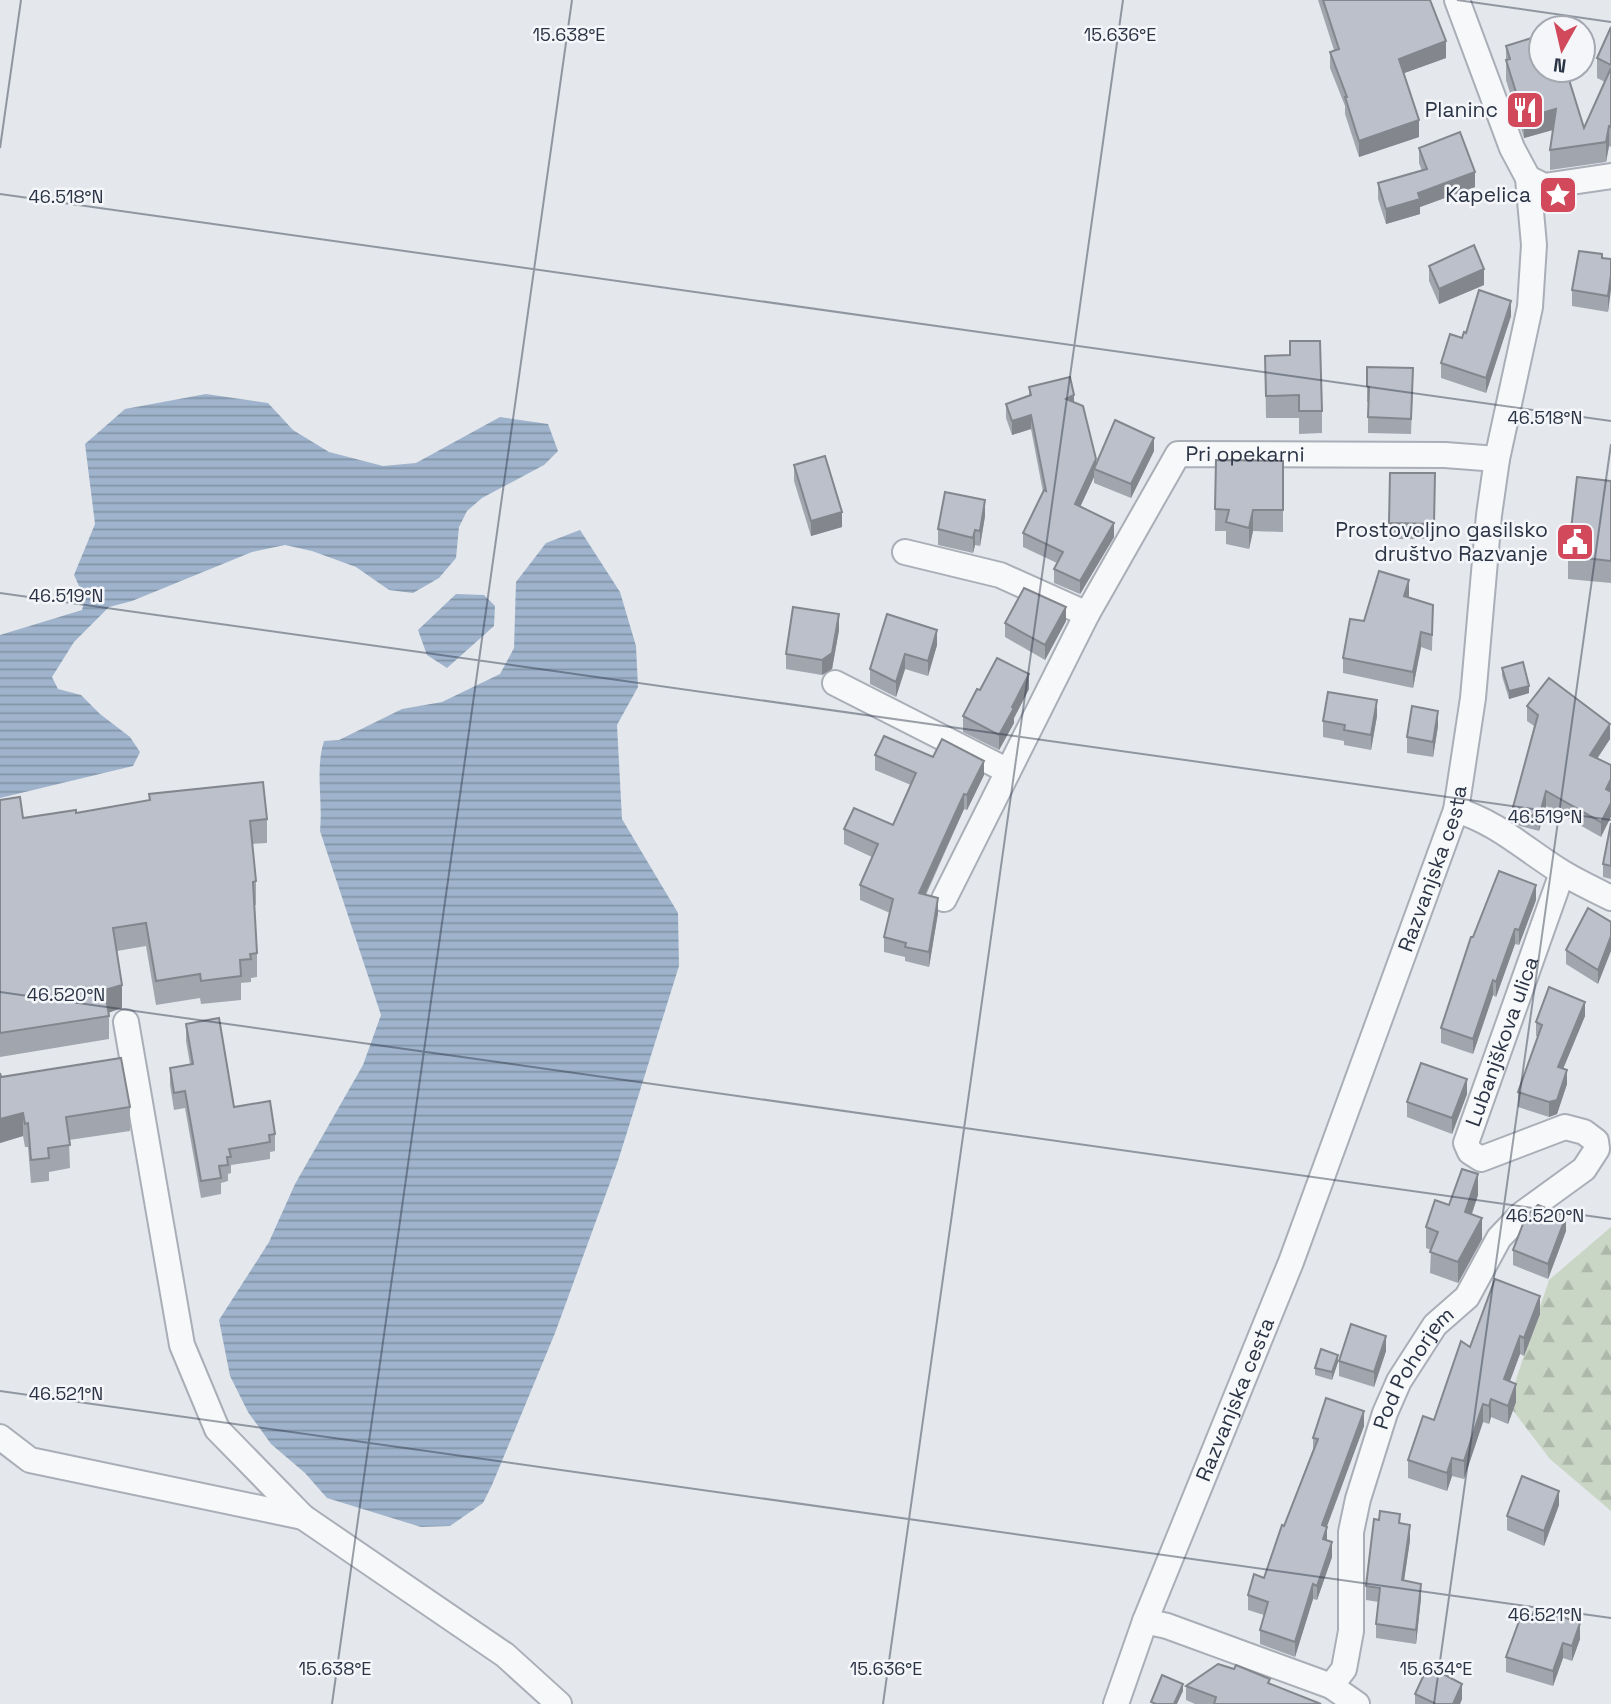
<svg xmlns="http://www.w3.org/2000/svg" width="1611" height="1704" viewBox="0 0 1611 1704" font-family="'Space Grotesk',sans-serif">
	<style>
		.forest { fill: url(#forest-firs) }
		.water { fill: url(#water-rules) }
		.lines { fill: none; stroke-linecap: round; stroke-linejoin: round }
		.minor-casing { stroke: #a9aeb7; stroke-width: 28 }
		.minor { stroke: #f7f8fa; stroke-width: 24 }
		.wall { fill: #a1a5ae }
		.shaded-wall { fill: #83868d }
		.building { fill: #bbc0ca; stroke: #83868d; stroke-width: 2 }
		.ticks { fill: none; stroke: #2b3445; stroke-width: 2; stroke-opacity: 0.45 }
		.labels { text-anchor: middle; stroke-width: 5; stroke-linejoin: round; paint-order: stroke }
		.poi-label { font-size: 21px; fill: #2b3445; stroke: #f4f6f9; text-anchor: end }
		.street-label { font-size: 21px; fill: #2b3445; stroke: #f4f6f9 }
		.ticks-label { font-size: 18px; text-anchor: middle; fill: #2b3445; stroke: #f4f6f9; stroke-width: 5; stroke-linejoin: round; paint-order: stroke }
	</style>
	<defs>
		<pattern id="forest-firs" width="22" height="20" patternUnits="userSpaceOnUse" patternTransform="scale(1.75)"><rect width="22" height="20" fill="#c9d6c5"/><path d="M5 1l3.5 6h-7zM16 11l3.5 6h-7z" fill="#adb8ab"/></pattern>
		<pattern id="water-rules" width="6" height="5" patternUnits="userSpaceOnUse" patternTransform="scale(1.75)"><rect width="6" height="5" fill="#9fb4cc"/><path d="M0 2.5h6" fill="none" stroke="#8293a7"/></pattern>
	</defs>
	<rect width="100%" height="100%" fill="#e4e7ec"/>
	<path class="forest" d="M1611,1227V1511L1550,1459L1508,1404L1549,1280Z"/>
	<g class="water">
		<path d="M206,394L268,403L293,430L329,452L383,466L416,463L500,417L548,424L558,451L544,465L482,498L467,511L459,527L456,558L439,578L413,593L389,590L356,567L312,551L285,545L252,552L132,601L109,607L74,642L52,677L58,689L81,695L100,714L130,737L140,752L133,766L0,798V635L82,610L85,599L74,575L95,524L85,444L125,409Z"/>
		<path d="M580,530L620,592L636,646L638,687L617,725L622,819L678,913L679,966L618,1161L555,1333L492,1485L483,1503L450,1526L421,1527L327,1498L305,1473L271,1444L248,1412L230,1376L219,1320L269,1242L295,1184L363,1065L381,1015L320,831C323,802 315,769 324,741L339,740L402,709L442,702L500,674L514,648L516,582L546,543Z"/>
		<path d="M456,594L484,595L495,606L494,626L447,668L427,655L418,630Z"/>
	</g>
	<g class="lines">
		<defs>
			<g id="minor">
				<path d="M1528,178L1544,186L1611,176"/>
				<path d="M905,552L1000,575L1087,614"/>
				<path d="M835,683L1008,771"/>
				<path d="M1456,810C1497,822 1527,851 1563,873C1578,882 1595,890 1611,898"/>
				<path id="s1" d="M944,899L1087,614L1178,454L1445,455L1497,459"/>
				<path d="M126,1022L182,1345L217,1429L303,1517L505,1655L559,1704"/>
				<path d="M0,1437L30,1460L303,1517"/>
				<path d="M1145,1621L1167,1626L1331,1686L1357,1704"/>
				<path id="s2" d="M1331,1686L1344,1669L1351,1631V1532L1358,1499L1385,1413L1399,1381L1435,1325L1467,1297L1499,1238L1522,1214L1584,1169L1597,1149L1596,1141L1584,1132L1565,1127L1481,1159L1470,1152L1466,1143L1562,873"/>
				<path id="s3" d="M1116,1704L1145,1621L1291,1262L1456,810L1473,698L1489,515L1497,459L1530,307L1534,245L1528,178L1512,148L1457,0"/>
			</g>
		</defs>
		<use href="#minor" class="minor-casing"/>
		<use href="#minor" class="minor"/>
	</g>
	<g class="wall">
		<path d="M1318,0H1430L1446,58L1404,73L1419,137L1359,157L1345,114V106L1330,68V52L1334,50Z"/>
		<path d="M1611,27V147L1609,146L1606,162L1550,170V150L1553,130L1524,138L1506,80V46L1584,128L1605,82L1597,78V58Z"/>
		<path d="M1419,148L1475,187L1420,207V214L1386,224L1378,199V183L1422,171L1419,163Z"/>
		<path d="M1602,258L1611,259L1608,312L1572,306V290Z"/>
		<path d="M1429,266L1484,285L1439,304L1429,281Z"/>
		<path d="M1511,316L1486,393L1441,378V363L1462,338Z"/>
		<path d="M1265,356L1322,411V433L1299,434V418H1266Z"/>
		<path d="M1367,367L1413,384L1411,434L1368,433V402H1367Z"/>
		<path d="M1029,387L1074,402L1096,464L1154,451L1131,498L1094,483V477L1080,507L1114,537L1080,594L1054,583V569L1057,563L1023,547V533L1043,492L1031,429L1012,435L1006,418V404L1029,395Z"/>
		<path d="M1216,460L1283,461V532L1253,531L1249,549L1226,544V531H1215Z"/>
		<path d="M794,465L842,527L811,536L794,481Z"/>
		<path d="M1390,473H1435L1434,539H1389Z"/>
		<path d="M1611,481V583L1568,579V556Z"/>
		<path d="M985,516L980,546L975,545L973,553L938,545V529Z"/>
		<path d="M1409,596L1408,598L1433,605L1432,651L1421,647L1413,688L1343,673V658L1364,621Z"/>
		<path d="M887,614L937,645L928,676L905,669L896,697L870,684V669Z"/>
		<path d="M1066,621L1045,660L1005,637V623Z"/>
		<path d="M839,630L832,669L822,675L786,669V654Z"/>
		<path d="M1502,668L1529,693L1509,699L1502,676Z"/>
		<path d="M1029,689L1014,718V723L999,750L963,732V716L980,690Z"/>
		<path d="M1527,706L1610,739L1597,759L1611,765L1601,837L1546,806L1539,831L1520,826L1513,821V807L1534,726L1527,721Z"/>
		<path d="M1377,716L1371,750L1344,745V741L1323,737V721Z"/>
		<path d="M1438,726L1433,757L1407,753V737Z"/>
		<path d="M875,755L933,757L984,775L967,810L964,809L926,895L938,913L929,967L905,961V957L884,952V937L890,913L860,900V885L872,857L844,844V829L893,825L911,785L875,770Z"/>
		<path d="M149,794L267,819V843L252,844L256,881V905H254L257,953V977L251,978V982L241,983V1000L201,1004L200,998L156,1005L146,946L117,951L122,1008L109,1012V1039L0,1057V800L23,818L76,813L149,801Z"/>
		<path d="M1611,823V879L1603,877V864Z"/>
		<path d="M1536,900L1519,945L1515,944L1496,997L1493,995L1473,1054L1441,1043V1028L1473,937Z"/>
		<path d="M1611,922L1598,984L1566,964V950Z"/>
		<path d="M1585,1016L1563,1069L1567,1084L1557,1114L1549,1117L1518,1107V1092L1538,1037L1536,1036V1022Z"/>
		<path d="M186,1024L234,1107L275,1134V1151L270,1152V1159L231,1165V1173L228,1174V1181L221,1183V1194L201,1198L185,1108L174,1110L170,1085V1068L190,1064L186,1041Z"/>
		<path d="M0,1073L1,1077L130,1107V1131L69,1140L70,1168L49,1172V1181L31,1183L28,1147H25L23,1136L0,1143Z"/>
		<path d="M1467,1094L1452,1134L1407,1117V1102Z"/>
		<path d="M1478,1195L1472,1214L1482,1239L1458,1283L1430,1273L1431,1250L1426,1248V1227L1449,1205Z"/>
		<path d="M1566,1231L1548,1279L1513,1265V1250Z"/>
		<path d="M1540,1314L1524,1356L1520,1354L1510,1381L1516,1402L1508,1424L1491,1417L1489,1424L1483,1422L1464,1479L1452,1476L1447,1491L1408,1478V1460L1434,1420L1470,1347Z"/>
		<path d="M1386,1351L1374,1387L1339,1376V1361Z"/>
		<path d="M1338,1362L1332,1380L1315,1375V1368Z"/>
		<path d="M1364,1426L1326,1527L1327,1541L1332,1557L1317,1600L1313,1599L1295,1657L1260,1644V1630L1264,1615L1248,1610V1595L1264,1578L1313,1449V1438Z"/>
		<path d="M1559,1505L1544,1546L1507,1530V1516Z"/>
		<path d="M1400,1524L1410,1540L1404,1580L1421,1598L1416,1644L1376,1638V1624L1379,1602L1366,1600V1586Z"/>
		<path d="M1580,1639L1572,1661L1563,1658L1553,1686L1506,1672V1657Z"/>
		<path d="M1270,1684L1321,1704H1195L1186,1700V1686Z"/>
		<path d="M1415,1694L1462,1699L1460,1704H1415Z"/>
	</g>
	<g class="shaded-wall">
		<path d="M1446,41V58L1399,75V59Z"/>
		<path d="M1556,109V129L1524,138V118Z"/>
		<path d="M1419,120V137L1359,157V141Z"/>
		<path d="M1609,126V146L1606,162V142Z"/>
		<path d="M1475,172V187L1420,207V214L1386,224V209L1418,193Z"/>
		<path d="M1484,269V285L1439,304V289Z"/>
		<path d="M1611,275V290L1608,312V296Z"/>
		<path d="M1511,301V316L1486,393V378Z"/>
		<path d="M1074,395V409L1066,399Z"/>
		<path d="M1031,415V429L1012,435V421Z"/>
		<path d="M1154,438V451L1131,498V484Z"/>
		<path d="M1096,459V469H1094V477L1075,518V504Z"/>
		<path d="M985,500V516L980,546V531Z"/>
		<path d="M1253,510V531L1249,549V528Z"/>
		<path d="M842,512V527L811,536V521Z"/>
		<path d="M1114,523V537L1080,594V581Z"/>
		<path d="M975,530V545L973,553V538Z"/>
		<path d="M1409,580V596L1404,612V596Z"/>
		<path d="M1066,607V621L1045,660V645Z"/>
		<path d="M839,614V630L832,669L822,675V660Z"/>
		<path d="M937,630V645L928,676V661Z"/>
		<path d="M1421,632V647L1413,688V672Z"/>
		<path d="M905,654V669L896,697V682Z"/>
		<path d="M1029,674V689L1014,718V723L999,750V735Z"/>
		<path d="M1529,686V693L1509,699V691Z"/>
		<path d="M1377,700V716L1371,750V735Z"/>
		<path d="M1438,711V726L1433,757V742Z"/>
		<path d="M1610,724V739L1590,769V755Z"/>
		<path d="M984,761V775L967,810V795Z"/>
		<path d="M1611,779V793L1606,789Z"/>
		<path d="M1546,791V806L1539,831V817Z"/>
		<path d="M964,794V809L919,908V893Z"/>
		<path d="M1611,803V817L1601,837V822Z"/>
		<path d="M1536,885V900L1519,945V930Z"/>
		<path d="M938,898V913L929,967V952Z"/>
		<path d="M1515,929V944L1496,997V982Z"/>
		<path d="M1611,936V951L1598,984V970Z"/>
		<path d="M1493,980V995L1473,1054V1039Z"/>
		<path d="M122,985V1008L105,1014V990Z"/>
		<path d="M1585,1002V1016L1558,1081V1067Z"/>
		<path d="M1567,1070V1084L1557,1114L1549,1117V1102Z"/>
		<path d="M1467,1079V1094L1452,1134V1118Z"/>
		<path d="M23,1113V1136L0,1143V1119Z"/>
		<path d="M1478,1174V1195L1465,1233V1212Z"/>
		<path d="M1566,1216V1231L1548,1279V1264Z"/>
		<path d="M1482,1218V1239L1458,1283V1262Z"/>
		<path d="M1540,1296V1314L1524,1356V1338Z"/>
		<path d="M1386,1336V1351L1374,1387V1372Z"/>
		<path d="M1520,1336V1354L1504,1397V1379Z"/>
		<path d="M1338,1355V1362L1332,1380V1372Z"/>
		<path d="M1516,1384V1402L1508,1424V1406Z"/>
		<path d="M1491,1399V1417L1489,1424V1406Z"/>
		<path d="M1483,1404V1422L1464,1479V1461Z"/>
		<path d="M1364,1411V1426L1322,1540V1525Z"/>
		<path d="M1452,1458V1476L1447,1491V1473Z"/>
		<path d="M1559,1491V1505L1544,1546V1531Z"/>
		<path d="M1410,1525V1540L1402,1594V1580Z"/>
		<path d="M1327,1527V1542L1323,1539Z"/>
		<path d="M1332,1542V1557L1317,1600V1586Z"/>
		<path d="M1313,1584V1599L1295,1657V1642Z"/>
		<path d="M1421,1584V1598L1416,1644V1630Z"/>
		<path d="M1580,1623V1639L1572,1661V1646Z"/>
		<path d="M1563,1643V1658L1553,1686V1671Z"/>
		<path d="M1183,1684V1691L1177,1704H1174Z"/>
		<path d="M1462,1684V1699L1460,1704H1453Z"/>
	</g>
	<g class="building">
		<path d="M1323,0H1430L1446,41L1399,59L1419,120L1359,141L1345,97H1347L1330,52L1339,49Z"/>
		<path d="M1611,27V65L1597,58Z"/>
		<path d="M1541,35V70H1566L1584,128L1611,68V127L1609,126L1606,142L1550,150L1556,109L1524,118L1506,60L1510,59L1506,46Z"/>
		<path d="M1460,132L1475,172L1418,193L1420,199L1386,209L1378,183L1427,169L1419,148Z"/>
		<path d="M1474,245L1484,269L1439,289L1429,266Z"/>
		<path d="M1579,251L1602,254V258L1611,259V275L1608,296L1572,290Z"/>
		<path d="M1479,290L1511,301L1486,378L1441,363L1450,334L1462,338L1464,332L1466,333Z"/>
		<path d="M1290,341H1320L1322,411H1299V395L1266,396L1265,356L1290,355Z"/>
		<path d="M1367,367L1413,368L1411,419L1368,417L1369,387L1367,386Z"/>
		<path d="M1070,377L1074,395L1066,399L1083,406L1096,459L1075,504L1114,523L1080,581L1054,569L1063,552L1023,533L1044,490L1046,491L1031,415L1012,421L1006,404L1031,395L1029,387Z"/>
		<path d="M1115,420L1154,438L1131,484L1094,469Z"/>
		<path d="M825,456L842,512L811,521L794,465Z"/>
		<path d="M1216,460L1283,461V510H1253L1249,528L1226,522L1229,510L1215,509Z"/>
		<path d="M1390,473H1435L1434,524L1389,523Z"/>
		<path d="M1577,477L1611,481V561L1568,556Z"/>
		<path d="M945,492L985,500L980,531L975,530L973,538L938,529Z"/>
		<path d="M1379,571L1409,580L1404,596L1433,605L1432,635L1421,632L1413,672L1343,658L1350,619L1364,621Z"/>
		<path d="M1024,588L1066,607L1045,645L1005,623Z"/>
		<path d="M793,607L839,614L832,653L822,660L786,654Z"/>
		<path d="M887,614L937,630L928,661L905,654L896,682L870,669Z"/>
		<path d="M997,658L1029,674L1012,707L1014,708L999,735L963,716L977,689L980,690Z"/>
		<path d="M1523,662L1529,686L1509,691L1502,668Z"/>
		<path d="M1549,678L1610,724L1590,755L1611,765V779L1606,789L1611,792V803L1601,822L1546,791L1539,817L1520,812L1513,807L1538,715L1527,706Z"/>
		<path d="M1328,692L1377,700L1371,735L1344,730L1345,725L1323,721Z"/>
		<path d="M1412,706L1438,711L1433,742L1407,737Z"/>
		<path d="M884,736L933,757L942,739L984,761L967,795L964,794L919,893L938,898L929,952L905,947L906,943L884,937L893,899L860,885L878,844L844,829L854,808L893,825L916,773L875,755Z"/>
		<path d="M263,782L267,819L250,821L256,881L253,882L257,953L250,954L251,959L240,960L241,976L201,981L200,974L156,981L146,923L113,928L122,985L105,990L109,1016L0,1033V800L20,797L23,818L76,810V813L150,800L149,794Z"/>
		<path d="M1611,823V866L1603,864Z"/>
		<path d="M1499,871L1536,885L1519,930L1515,929L1496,982L1493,980L1473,1039L1441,1028L1471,937H1473Z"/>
		<path d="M1588,908L1611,922V936L1598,970L1566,950Z"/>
		<path d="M1549,987L1585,1002L1558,1067L1567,1070L1557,1100L1549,1102L1518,1092L1542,1025L1536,1022Z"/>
		<path d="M219,1018L234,1107L270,1101L275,1134L269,1135L270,1142L229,1149L231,1157H227L228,1165L219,1166L221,1178L201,1181L185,1091L174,1093L170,1068L193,1064L186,1024Z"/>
		<path d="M121,1058L130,1107L66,1117L70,1145L48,1148L49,1158L31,1160L28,1123L25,1124L23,1113L0,1119V1073L1,1077Z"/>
		<path d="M1421,1063L1467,1079L1452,1118L1407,1102Z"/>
		<path d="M1462,1169L1478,1174L1465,1212L1482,1218L1458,1262L1430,1252L1438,1232L1426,1227L1435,1200L1449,1205Z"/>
		<path d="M1538,1205L1566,1216L1548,1264L1513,1250L1526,1216Z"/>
		<path d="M1495,1279L1540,1296L1524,1338L1520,1336L1504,1379L1516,1384L1508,1406L1491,1399L1489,1406L1483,1404L1464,1461L1452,1458L1447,1473L1408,1460L1423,1416L1434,1420L1461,1341L1470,1347Z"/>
		<path d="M1351,1324L1386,1336L1374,1372L1339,1361Z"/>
		<path d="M1321,1349L1338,1355L1332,1372L1315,1368Z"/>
		<path d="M1326,1398L1364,1411L1322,1525L1327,1527L1323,1539L1332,1542L1317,1586L1313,1584L1295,1642L1260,1630L1268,1602L1248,1595L1254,1574L1264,1578L1282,1525L1284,1526L1318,1439L1313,1438Z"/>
		<path d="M1522,1476L1559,1491L1544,1531L1507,1516Z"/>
		<path d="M1380,1511L1400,1514L1399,1523L1410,1525L1402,1580L1421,1584L1416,1630L1376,1624L1380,1588L1366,1586L1374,1519L1379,1520Z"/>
		<path d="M1535,1607L1580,1623L1572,1646L1563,1643L1553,1671L1506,1657L1522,1613L1532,1617Z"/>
		<path d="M1218,1664L1234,1669L1236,1665L1270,1679L1268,1683L1321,1704H1214L1216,1697L1186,1686Z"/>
		<path d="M1428,1666L1462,1684L1453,1704H1436L1415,1694Z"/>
		<path d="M1162,1675L1183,1684L1174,1704H1156L1151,1702Z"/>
	</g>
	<path class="ticks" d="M1457,0L1611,22M0,148L21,0M0,194L1611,421M0,593L1611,820M0,992L1611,1219M0,1391L1611,1618M332,1704L572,0M883,1704L1123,0M1434,1704L1611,444"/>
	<defs>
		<symbol id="restaurant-square" viewBox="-11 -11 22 22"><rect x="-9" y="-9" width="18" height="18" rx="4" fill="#d1495b" stroke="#f4f6f9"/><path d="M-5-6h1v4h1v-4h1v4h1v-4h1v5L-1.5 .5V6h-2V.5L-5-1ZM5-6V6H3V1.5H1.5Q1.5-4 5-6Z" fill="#fff"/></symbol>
		<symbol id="sight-square" viewBox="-11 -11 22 22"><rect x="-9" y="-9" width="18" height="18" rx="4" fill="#d1495b" stroke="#f4f6f9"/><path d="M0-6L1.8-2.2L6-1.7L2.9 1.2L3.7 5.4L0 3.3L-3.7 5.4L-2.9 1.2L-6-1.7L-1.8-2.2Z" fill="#fff"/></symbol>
		<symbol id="civic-square" viewBox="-11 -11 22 22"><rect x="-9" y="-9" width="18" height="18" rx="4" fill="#d1495b" stroke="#f4f6f9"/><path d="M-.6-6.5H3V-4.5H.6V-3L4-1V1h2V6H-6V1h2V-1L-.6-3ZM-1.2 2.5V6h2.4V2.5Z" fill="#fff"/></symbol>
	</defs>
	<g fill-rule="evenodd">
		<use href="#restaurant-square" x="1503" y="88" width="44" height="44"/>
		<use href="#sight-square" x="1536" y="173" width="44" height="44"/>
		<use href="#civic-square" x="1553" y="520" width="44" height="44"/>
	</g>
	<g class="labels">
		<g class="poi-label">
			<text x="1498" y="117">Planinc</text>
			<text x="1531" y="202">Kapelica</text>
			<text x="1548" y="537">Prostovoljno gasilsko<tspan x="1548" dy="24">društvo Razvanje</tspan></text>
		</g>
		<g class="street-label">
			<text dy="7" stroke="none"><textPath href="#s1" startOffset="570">Pri opekarni</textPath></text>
			<text dy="7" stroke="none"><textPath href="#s3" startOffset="894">Razvanjska cesta</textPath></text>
			<text dy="7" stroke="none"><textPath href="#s2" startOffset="891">Lubanjškova ulica</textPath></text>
			<text dy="7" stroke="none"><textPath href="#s2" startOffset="336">Pod Pohorjem</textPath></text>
			<text dy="7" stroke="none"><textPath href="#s3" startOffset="327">Razvanjska cesta</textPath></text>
		</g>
	</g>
	<g class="ticks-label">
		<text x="569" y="41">15.638°E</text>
		<text x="1120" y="41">15.636°E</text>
		<text x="66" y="203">46.518°N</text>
		<text x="1545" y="424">46.518°N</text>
		<text x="66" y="602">46.519°N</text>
		<text x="1545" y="823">46.519°N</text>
		<text x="66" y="1001">46.520°N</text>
		<text x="1545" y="1222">46.520°N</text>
		<text x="66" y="1400">46.521°N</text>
		<text x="1545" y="1621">46.521°N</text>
		<text x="335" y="1675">15.638°E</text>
		<text x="886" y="1675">15.636°E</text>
		<text x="1436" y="1675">15.634°E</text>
	</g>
	<g transform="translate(1562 49) rotate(188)"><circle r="33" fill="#f4f6f9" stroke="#a4a8b1" stroke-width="2"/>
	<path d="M0-5L12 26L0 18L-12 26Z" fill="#d1495b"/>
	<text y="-10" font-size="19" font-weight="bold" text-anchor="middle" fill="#2b3445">N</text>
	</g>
</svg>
